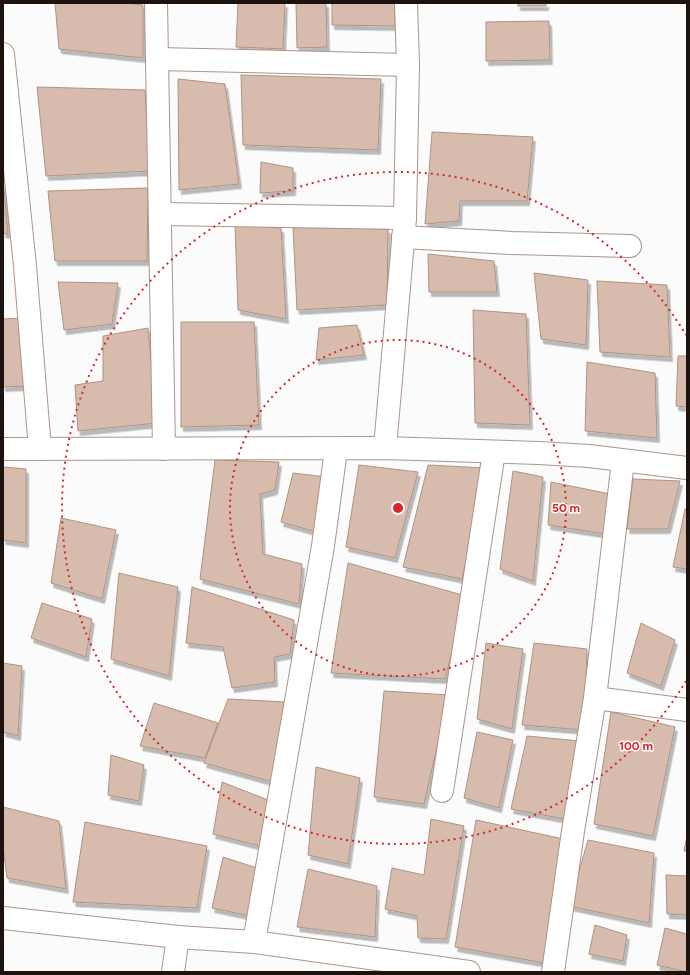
<svg xmlns="http://www.w3.org/2000/svg" width="690" height="975" viewBox="0 0 690 975" font-family="Figtree,sans-serif">
	<style>
		.building { fill: #d7bbac; stroke: #ad9384; filter: url(#shadow) }
		.lines { fill: none; stroke-linecap: round; stroke-linejoin: round }
		.minor-casing { stroke: #ae9485; stroke-width: 24 }
		.minor { stroke: #fff; stroke-width: 22 }
		.ring { fill: none; stroke: #d62828; stroke-width: 2; stroke-dasharray: 2 4 }
		.centre { fill: #d62828; stroke: #fbfbfb; stroke-width: 2 }
		.ring-label { font-size: 12px; text-anchor: middle; font-weight: bold; fill: #d62828; stroke: #fbfbfb; stroke-width: 3; stroke-linejoin: round; paint-order: stroke }
	</style>
	<defs>
		<filter id="shadow"><feDropShadow dx="2.5" dy="4.5" stdDeviation="0" flood-color="#0004"/></filter>
	</defs>
	<rect width="100%" height="100%" fill="#fbfbfb"/>
	<g class="building">
		<path d="M55,3H127L143,5V58L59,49Z"/>
		<path d="M238,3H285L283,49L236,47Z"/>
		<path d="M296,3H326L327,47L297,48Z"/>
		<path d="M332,3H395V26L332,25Z"/>
		<rect x="518" y="3" width="28" height="3"/>
		<path d="M549,21L550,60L486,61V22Z"/>
		<path d="M241,75L381,79L378,150L243,145Z"/>
		<path d="M178,79L225,84L239,184L179,190Z"/>
		<path d="M37,87L145,90L150,171L46,176Z"/>
		<path d="M432,132L533,137L527,201H460L459,221L425,224Z"/>
		<path d="M261,162L293,168V191L260,193Z"/>
		<path d="M3,178L8,234L3,233Z"/>
		<path d="M148,188L147,261H55L48,191Z"/>
		<path d="M235,224L281,228L286,319L238,310Z"/>
		<path d="M293,227L388,229L387,305L297,310Z"/>
		<path d="M428,254L494,261L497,292H429Z"/>
		<path d="M534,273L588,280L586,345L541,339Z"/>
		<path d="M597,281L667,285L670,357L600,352Z"/>
		<path d="M58,282L118,283L112,324L64,330Z"/>
		<path d="M473,310L526,314L530,425L475,423Z"/>
		<path d="M24,318L25,386L3,387V319Z"/>
		<path d="M181,322H254L259,425L181,427Z"/>
		<path d="M357,325L364,355L316,360L319,328Z"/>
		<path d="M148,328L157,423L78,431L75,385L103,381V336Z"/>
		<path d="M678,356H687V407L676,406Z"/>
		<path d="M587,362L655,373L657,438L585,431Z"/>
		<path d="M215,460L279,462L275,490L260,494L263,554L302,564L299,604L200,579Z"/>
		<path d="M359,465L418,472L395,558L346,547Z"/>
		<path d="M428,465L485,468L462,579L403,567Z"/>
		<path d="M3,467L26,469V543L3,540Z"/>
		<path d="M513,471L543,477L533,581L500,569Z"/>
		<path d="M293,473L326,477L316,532L281,522Z"/>
		<path d="M633,479L680,481L668,529H627Z"/>
		<path d="M551,482L615,495L612,535L548,525Z"/>
		<path d="M685,509H687V569L673,567Z"/>
		<path d="M61,518L116,530L102,599L51,583Z"/>
		<path d="M348,563L466,596L445,679L331,673Z"/>
		<path d="M119,573L178,587L169,676L111,659Z"/>
		<path d="M192,587L294,620L290,654L274,657L275,682L232,688L223,647L186,643Z"/>
		<path d="M42,603L92,619L86,657L31,638Z"/>
		<path d="M641,623L675,640L661,686L627,673Z"/>
		<path d="M486,643L523,649L512,729L477,719Z"/>
		<path d="M534,643L587,649L584,730L522,725Z"/>
		<path d="M3,663L22,666L18,736L3,732Z"/>
		<path d="M384,691L449,695L424,804L374,797Z"/>
		<path d="M228,699L286,702L276,783L204,763Z"/>
		<path d="M154,703L218,723L205,758L140,746Z"/>
		<path d="M611,712L675,727L653,836L594,824Z"/>
		<path d="M477,732L513,740L499,808L464,798Z"/>
		<path d="M527,736L580,741L570,820L511,809Z"/>
		<path d="M111,755L144,765L139,801L108,795Z"/>
		<path d="M316,767L360,778L348,864L308,855Z"/>
		<path d="M222,782L273,802L264,847L213,834Z"/>
		<path d="M3,807L59,821L66,889L7,878L3,847Z"/>
		<path d="M431,819L464,826L446,939L418,938L417,916L385,909L392,868L424,875Z"/>
		<path d="M476,820L568,840L550,964L455,947Z"/>
		<path d="M85,822L207,846L197,908L73,902Z"/>
		<path d="M687,836V851H684Z"/>
		<path d="M588,840L654,853L649,923L569,906Z"/>
		<path d="M223,857L260,869L255,917L212,908Z"/>
		<path d="M308,869L377,886L375,937L297,927Z"/>
		<path d="M666,875L687,876V915L667,914Z"/>
		<path d="M595,925L627,935L623,961L589,954Z"/>
		<path d="M665,928L687,934V972L657,965Z"/>
	</g>
	<g class="lines">
		<defs>
			<g id="minor">
				<path d="M156,3L164,449"/>
				<path d="M3,54L25,266L40,449"/>
				<path d="M158,59L408,65"/>
				<path d="M160,214L405,218"/>
				<path d="M403,237L512,243L630,246"/>
				<path d="M385,448L405,218L408,65L406,3"/>
				<path d="M3,449L385,448L539,453L589,456L687,468"/>
				<path d="M595,698L687,710"/>
				<path d="M442,791L494,452"/>
				<path d="M3,918L178,937L254,942L469,972"/>
				<path d="M254,942L323,546L336,450"/>
				<path d="M173,972L178,937"/>
				<path d="M553,972L573,831L595,698L623,461"/>
			</g>
		</defs>
		<use href="#minor" class="minor-casing"/>
		<use href="#minor" class="minor"/>
	</g>
	<g class="ring">
		<circle cx="398" cy="508" r="168"/>
		<path d="M686 681A336 336 0 1 1 686 335"/>
	</g>
	<circle cx="398" cy="508" r="6" class="centre"/>
	<g class="ring-label">
		<text x="566" y="512">50 m</text>
		<text x="636" y="750">100 m</text>
	</g>
	<rect width="690" height="975" fill="none" stroke="#1d130e" stroke-width="8"/>
</svg>
